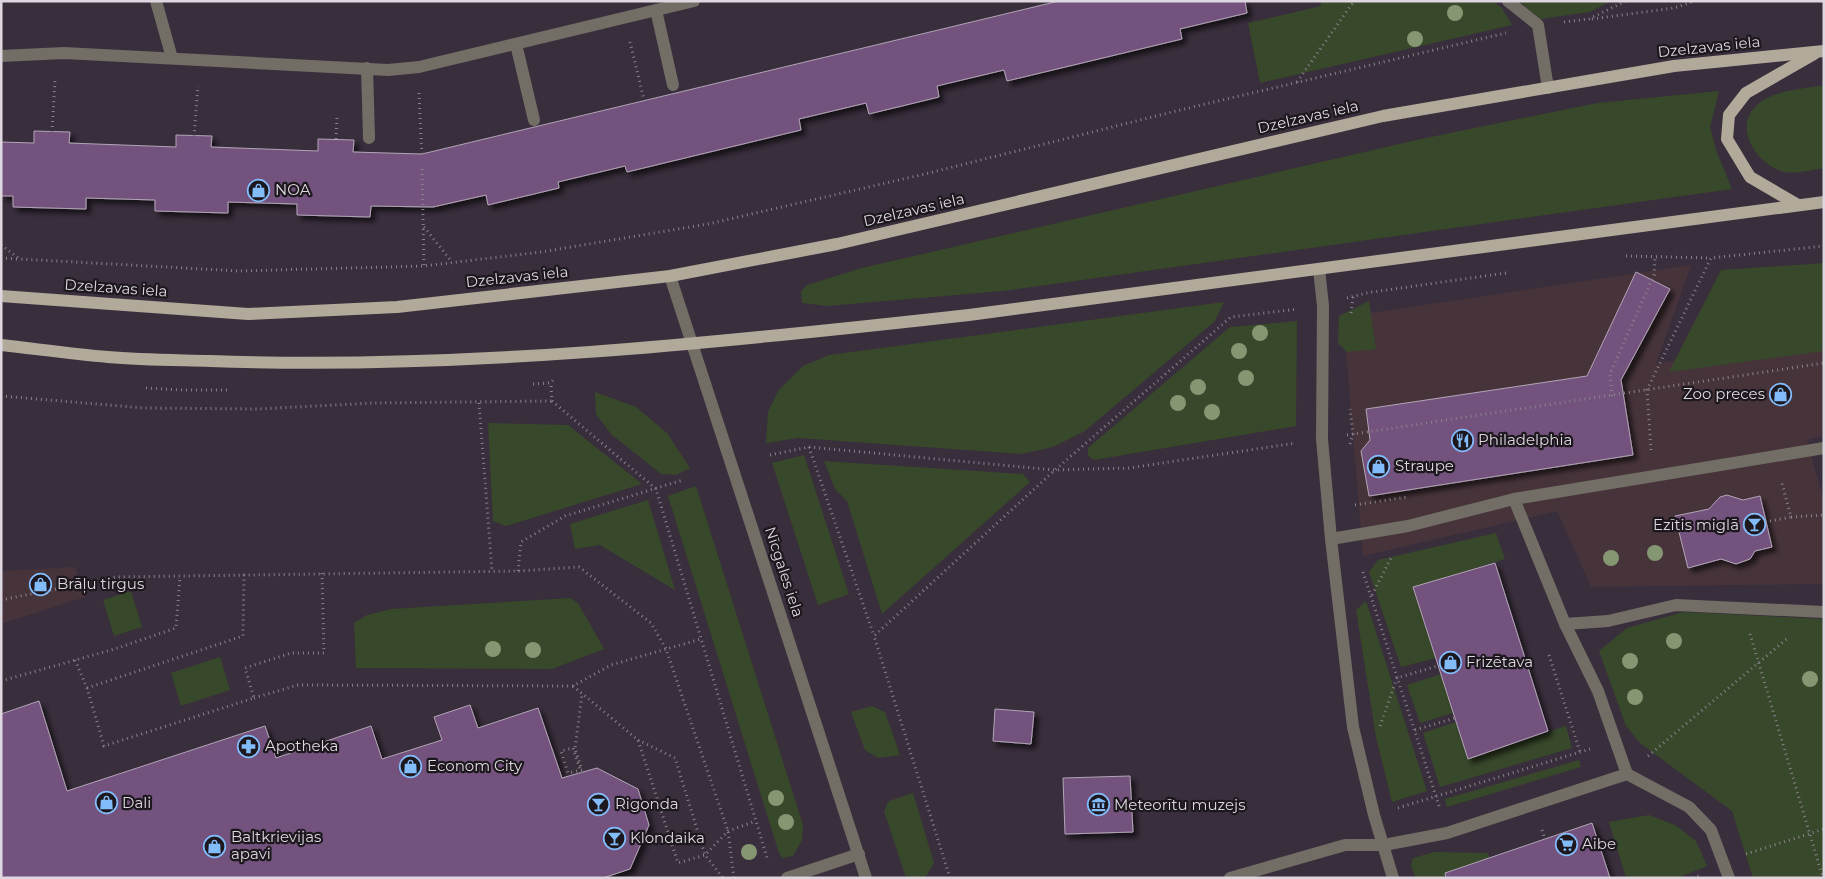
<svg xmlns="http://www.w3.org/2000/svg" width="1825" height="879" viewBox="0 0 1825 879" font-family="Montserrat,sans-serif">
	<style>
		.commercial { fill: #47343a }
		.green { fill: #38482a }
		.building { fill: #73527d; stroke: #b2a5b6; filter: url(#shadow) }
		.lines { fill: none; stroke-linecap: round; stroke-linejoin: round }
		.path { stroke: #8a818c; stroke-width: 3; stroke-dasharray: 1 4; stroke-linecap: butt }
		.minor { stroke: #726e66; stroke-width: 12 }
		.major { stroke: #b1a999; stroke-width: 12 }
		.tree { fill: #859673 }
		.labels { text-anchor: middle; stroke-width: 4.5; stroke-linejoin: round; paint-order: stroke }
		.street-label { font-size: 15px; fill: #ded7e0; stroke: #1d181e }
		.poi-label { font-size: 15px; fill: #ded7e0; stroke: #1d181e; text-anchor: start }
	</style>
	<defs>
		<filter id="shadow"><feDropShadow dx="4.5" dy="4.5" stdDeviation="2.5" flood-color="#0009"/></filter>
	</defs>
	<rect width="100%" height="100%" fill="#392e3c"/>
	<g class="commercial">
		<path d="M1691,265L1656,364L1824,336V436L1807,440L1824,502V584L1591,587L1557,511L1363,556L1343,317Z"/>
		<path d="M75,567L85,597L1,624V571Z"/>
	</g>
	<g class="green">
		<path d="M1320,1H1493L1502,8L1512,25L1260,83L1248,23L1321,6Z"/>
		<path d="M1519,1H1611L1590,12L1540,19Z"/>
		<path d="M1824,85V168C1812,170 1796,174 1785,172C1759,167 1733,130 1755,107C1770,90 1803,89 1824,85Z"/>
		<path d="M1719,91L1710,127L1716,150L1732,189L1003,291L827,306L802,303L801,292L807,285L862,268L1421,139L1597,103Z"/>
		<path d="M1824,263V351L1669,372L1721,270Z"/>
		<path d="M1369,301L1376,349L1347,352L1338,343L1339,316Z"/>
		<path d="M1224,302L1215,321L1085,431L1053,447L1021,454L798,438L766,443L768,412L778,391L803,366L829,355Z"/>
		<path d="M1297,321L1296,426L1094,460L1088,456V448L1230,327Z"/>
		<path d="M595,392L636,407L667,433L690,468L676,475L661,474L611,434L596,414Z"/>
		<path d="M488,423L568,425L642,484L506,526L493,521Z"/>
		<path d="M804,455L849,594L818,605L772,463Z"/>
		<path d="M824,461L1023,474L1030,482L882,614L847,501L835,489Z"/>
		<path d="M696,486L803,825L802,840L793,856L782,858L778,850L668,496Z"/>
		<path d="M648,500L675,590L600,545L575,549L570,524Z"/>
		<path d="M1496,533L1505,559L1413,587L1436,658L1401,667L1369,572L1378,560Z"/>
		<path d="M131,591L142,627L114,636L103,600Z"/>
		<path d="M570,598L578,603L604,649L552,669L356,668L354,623L367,615L391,609Z"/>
		<path d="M1366,601L1427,791L1392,802L1376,737L1356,610Z"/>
		<path d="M1683,612L1824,619V878H1753L1732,811L1640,743L1626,726L1599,651L1627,628Z"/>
		<path d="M220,657L230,690L181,706L171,673Z"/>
		<path d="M1441,674L1453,713L1420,723L1407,685Z"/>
		<path d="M872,706L885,712L900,755L878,758L865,750L851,712Z"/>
		<path d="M1456,722L1468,759L1566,726L1572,748L1440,787L1423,733Z"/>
		<path d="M1579,760L1581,767L1447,807L1445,799Z"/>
		<path d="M913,793L934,863L925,878H906L884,811L889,801Z"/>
		<path d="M1649,815L1675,825L1696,841L1707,866L1678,878H1626L1609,822Z"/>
		<path d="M1434,852L1488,853L1497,878H1416L1411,866L1413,858Z"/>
	</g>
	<g class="building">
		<path d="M1059,1H1245L1247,13L1180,29L1182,39L1007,81L1004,70L937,86L939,97L869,114L866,103L799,119L801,130L627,172L625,166L558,182L559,188L488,205L486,195L433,207L371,206L370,217L297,215V204L228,202V213L155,211V200L86,198V209L13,207V196H1V142L34,143V131L70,132L69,143L176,147V135L212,136L211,147L318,151V139L354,140L353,152L422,154Z"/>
		<path d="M1636,272L1670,289L1621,380L1633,455L1369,496L1361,451L1370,440L1366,409L1587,376Z"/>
		<path d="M1727,495L1743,500L1760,496L1772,547L1755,551L1750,559L1736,564L1721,559L1688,568L1675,516L1709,509L1720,497Z"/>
		<path d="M1495,563L1548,731L1468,759L1413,587Z"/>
		<path d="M39,701L67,791L265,726L276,758L371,726L382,759L442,740L434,717L470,705L478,728L538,708L562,778L597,768L638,789L649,825L630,869L603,878H1V714Z"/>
		<path d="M995,709L1034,712L1031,744L993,741Z"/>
		<path d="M1130,776L1133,832L1065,834L1063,778Z"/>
		<path d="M1592,823L1610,878H1446L1445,873Z"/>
	</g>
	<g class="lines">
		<g class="path">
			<path d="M1592,19L1674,8L1695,1"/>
			<path d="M1564,22L1589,19L1626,1"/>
			<path d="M630,42L644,100"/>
			<path d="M1297,82L1354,1"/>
			<path d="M419,93L422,157"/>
			<path d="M52,132L55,80"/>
			<path d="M194,136L198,86"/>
			<path d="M336,139L337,116"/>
			<path d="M422,169L424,266"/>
			<path d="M424,227L452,262"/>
			<path d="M1,245L20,259L239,271L424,266L541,252L708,224L925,174L1176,111L1506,33"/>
			<path d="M1626,256L1711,258"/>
			<path d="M1,258L18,259"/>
			<path d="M1347,298L1366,293L1506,273"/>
			<path d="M1351,313L1353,297"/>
			<path d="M533,384L550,383L553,380"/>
			<path d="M551,386L552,401L656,489L768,861"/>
			<path d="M146,388L182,390H230"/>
			<path d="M1,396L144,408L259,409L373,403L552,401"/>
			<path d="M1612,396L1610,374L1654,275L1655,257"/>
			<path d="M479,403L492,571"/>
			<path d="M1347,435L1824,363"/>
			<path d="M1350,444L1353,434L1350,409"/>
			<path d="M809,447L874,636"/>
			<path d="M1651,450L1647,390L1711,258L1824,246"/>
			<path d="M770,455L809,447L1055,470L1129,468L1296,443"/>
			<path d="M1355,505L1408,497"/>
			<path d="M1791,517L1824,515"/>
			<path d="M1765,522L1791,517L1781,480"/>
			<path d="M518,571L521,542L565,516L683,480"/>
			<path d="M1363,572L1440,809"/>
			<path d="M1372,595L1392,556"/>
			<path d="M1,600L116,577L518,571L579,567L651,623L666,649L728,831L734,878"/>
			<path d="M1750,634L1823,878"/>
			<path d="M1549,655L1580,752"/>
			<path d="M75,660L87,688L104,746L254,698L245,668L291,653H324L322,573"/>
			<path d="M1,681L118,648L176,628L180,577"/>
			<path d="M573,686L638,740L678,863L705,855L728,831L756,821"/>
			<path d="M87,688L243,636L244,574"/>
			<path d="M254,698L298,685L573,686L611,665L701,639"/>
			<path d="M1380,726L1397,678L1438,666"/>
			<path d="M1415,730L1455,718"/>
			<path d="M638,740L675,758L705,855L723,878"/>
			<path d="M1648,756L1789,637"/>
			<path d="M581,773L573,748L561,751L568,773L582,770L575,749L582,694"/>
			<path d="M1398,808L1590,749"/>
			<path d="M1542,830L1545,839"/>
			<path d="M1746,854L1824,829"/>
			<path d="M950,878L874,636L1055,470L1231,317L1298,309"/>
			<path d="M1693,878L1702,874"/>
		</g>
		<g class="minor">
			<path d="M156,1L172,58"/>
			<path d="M1508,1L1538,25L1548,88"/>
			<path d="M656,10L673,85"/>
			<path d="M516,44L534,120"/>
			<path d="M1,56L64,53L388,70L419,67L694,1"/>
			<path d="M367,68L369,138"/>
			<path d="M1319,269L1323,306L1322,439L1331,539L1353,727L1374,815L1393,878"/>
			<path d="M670,276L866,878"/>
			<path d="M1514,499L1565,624L1598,691L1627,774"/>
			<path d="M1331,539L1408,526L1514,499L1824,448"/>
			<path d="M1565,624L1608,621L1676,605L1824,612"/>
			<path d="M787,878L859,854"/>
			<path d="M1230,878L1345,845H1384L1447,833L1627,774L1689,807L1711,830L1729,878"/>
		</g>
		<g class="major">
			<path d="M1798,205L1750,177L1727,139L1729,115L1746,93L1814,54"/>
			<path d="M1,296L248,314L397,307L670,276L837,244L1383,116L1674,66L1824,51"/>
			<path d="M1,345C37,349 72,354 108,357C142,360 176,360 210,361C464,370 717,343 969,315L1824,202"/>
		</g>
	</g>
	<g class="tree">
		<circle cx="1455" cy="13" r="8"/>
		<circle cx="1415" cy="39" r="8"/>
		<circle cx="1260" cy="333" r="8"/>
		<circle cx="1239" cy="351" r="8"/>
		<circle cx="1246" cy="378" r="8"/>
		<circle cx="1198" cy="387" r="8"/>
		<circle cx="1178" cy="403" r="8"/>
		<circle cx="1212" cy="412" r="8"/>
		<circle cx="1655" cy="553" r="8"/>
		<circle cx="1611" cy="558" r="8"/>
		<circle cx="1674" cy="641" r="8"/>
		<circle cx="493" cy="649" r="8"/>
		<circle cx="533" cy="650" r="8"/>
		<circle cx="1630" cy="661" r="8"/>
		<circle cx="1810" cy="679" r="8"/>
		<circle cx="1635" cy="697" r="8"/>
		<circle cx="776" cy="798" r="8"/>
		<circle cx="786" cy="822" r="8"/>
		<circle cx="749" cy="852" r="8"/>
	</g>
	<defs>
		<symbol id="shop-ring" viewBox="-11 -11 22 22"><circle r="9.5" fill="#1d181e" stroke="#83bcfb" stroke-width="1.5"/><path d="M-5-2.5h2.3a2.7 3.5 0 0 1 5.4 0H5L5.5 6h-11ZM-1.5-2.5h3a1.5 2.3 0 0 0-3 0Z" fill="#83bcfb"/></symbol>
		<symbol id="restaurant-ring" viewBox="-11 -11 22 22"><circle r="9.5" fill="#1d181e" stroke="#83bcfb" stroke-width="1.5"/><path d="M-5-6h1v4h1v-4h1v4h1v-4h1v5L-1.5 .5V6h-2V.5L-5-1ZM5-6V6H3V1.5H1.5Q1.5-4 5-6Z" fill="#83bcfb"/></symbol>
		<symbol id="bar-ring" viewBox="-11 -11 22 22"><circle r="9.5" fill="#1d181e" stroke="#83bcfb" stroke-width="1.5"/><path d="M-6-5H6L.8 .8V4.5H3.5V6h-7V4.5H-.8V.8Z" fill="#83bcfb"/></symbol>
		<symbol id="pharmacy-ring" viewBox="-11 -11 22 22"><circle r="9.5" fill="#1d181e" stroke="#83bcfb" stroke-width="1.5"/><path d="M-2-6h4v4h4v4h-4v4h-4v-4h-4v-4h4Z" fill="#83bcfb"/></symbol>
		<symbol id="museum-ring" viewBox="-11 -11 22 22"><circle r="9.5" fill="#1d181e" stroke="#83bcfb" stroke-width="1.5"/><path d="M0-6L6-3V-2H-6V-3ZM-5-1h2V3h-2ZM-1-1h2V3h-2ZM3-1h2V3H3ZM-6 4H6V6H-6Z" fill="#83bcfb"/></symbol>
		<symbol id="supermarket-ring" viewBox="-11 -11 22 22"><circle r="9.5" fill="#1d181e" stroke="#83bcfb" stroke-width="1.5"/><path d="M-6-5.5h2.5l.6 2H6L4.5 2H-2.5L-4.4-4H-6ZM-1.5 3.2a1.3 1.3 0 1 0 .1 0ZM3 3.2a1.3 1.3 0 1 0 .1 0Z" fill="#83bcfb"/></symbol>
	</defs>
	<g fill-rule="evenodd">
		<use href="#shop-ring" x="246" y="178" width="25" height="25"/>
		<use href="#shop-ring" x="1768" y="382" width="25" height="25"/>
		<use href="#restaurant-ring" x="1450" y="428" width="25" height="25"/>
		<use href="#shop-ring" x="1366" y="454" width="25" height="25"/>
		<use href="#bar-ring" x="1742" y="512" width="25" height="25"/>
		<use href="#shop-ring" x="28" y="572" width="25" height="25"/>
		<use href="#shop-ring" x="1438" y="650" width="25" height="25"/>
		<use href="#pharmacy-ring" x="236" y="734" width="25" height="25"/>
		<use href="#shop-ring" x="398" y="754" width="25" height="25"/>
		<use href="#shop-ring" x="94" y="790" width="25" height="25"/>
		<use href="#bar-ring" x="586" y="792" width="25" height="25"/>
		<use href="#museum-ring" x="1086" y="792" width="25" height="25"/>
		<use href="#bar-ring" x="602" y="826" width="25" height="25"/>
		<use href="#supermarket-ring" x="1554" y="832" width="25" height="25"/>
		<use href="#shop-ring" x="202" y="834" width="25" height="25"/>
	</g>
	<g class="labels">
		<g class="street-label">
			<text transform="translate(1709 47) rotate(-6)" y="5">Dzelzavas iela</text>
			<text transform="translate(1308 117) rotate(-13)" y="5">Dzelzavas iela</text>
			<text transform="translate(914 210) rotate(-13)" y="5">Dzelzavas iela</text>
			<text transform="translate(517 277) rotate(-6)" y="5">Dzelzavas iela</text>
			<text transform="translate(116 288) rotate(4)" y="5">Dzelzavas iela</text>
			<text transform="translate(784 572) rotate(72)" y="5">Nīcgales iela</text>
		</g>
		<g class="poi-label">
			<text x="275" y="195">NOA</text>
			<text x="1765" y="399" text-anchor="end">Zoo preces</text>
			<text x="1478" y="445">Philadelphia</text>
			<text x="1395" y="471">Straupe</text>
			<text x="1739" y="530" text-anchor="end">Ezītis miglā</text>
			<text x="57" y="589">Brāļu tirgus</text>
			<text x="1466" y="667">Frizētava</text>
			<text x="265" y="751">Apotheka</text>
			<text x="427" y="771">Econom City</text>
			<text x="122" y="808">Dali</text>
			<text x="615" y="809">Rigonda</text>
			<text x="1114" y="810">Meteorītu muzejs</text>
			<text x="231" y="842">Baltkrievijas<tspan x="231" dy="17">apavi</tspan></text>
			<text x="630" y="843">Klondaika</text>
			<text x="1582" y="849">Aibe</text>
		</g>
	</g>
	<rect width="1825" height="879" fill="none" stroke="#ded7e0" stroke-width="5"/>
</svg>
